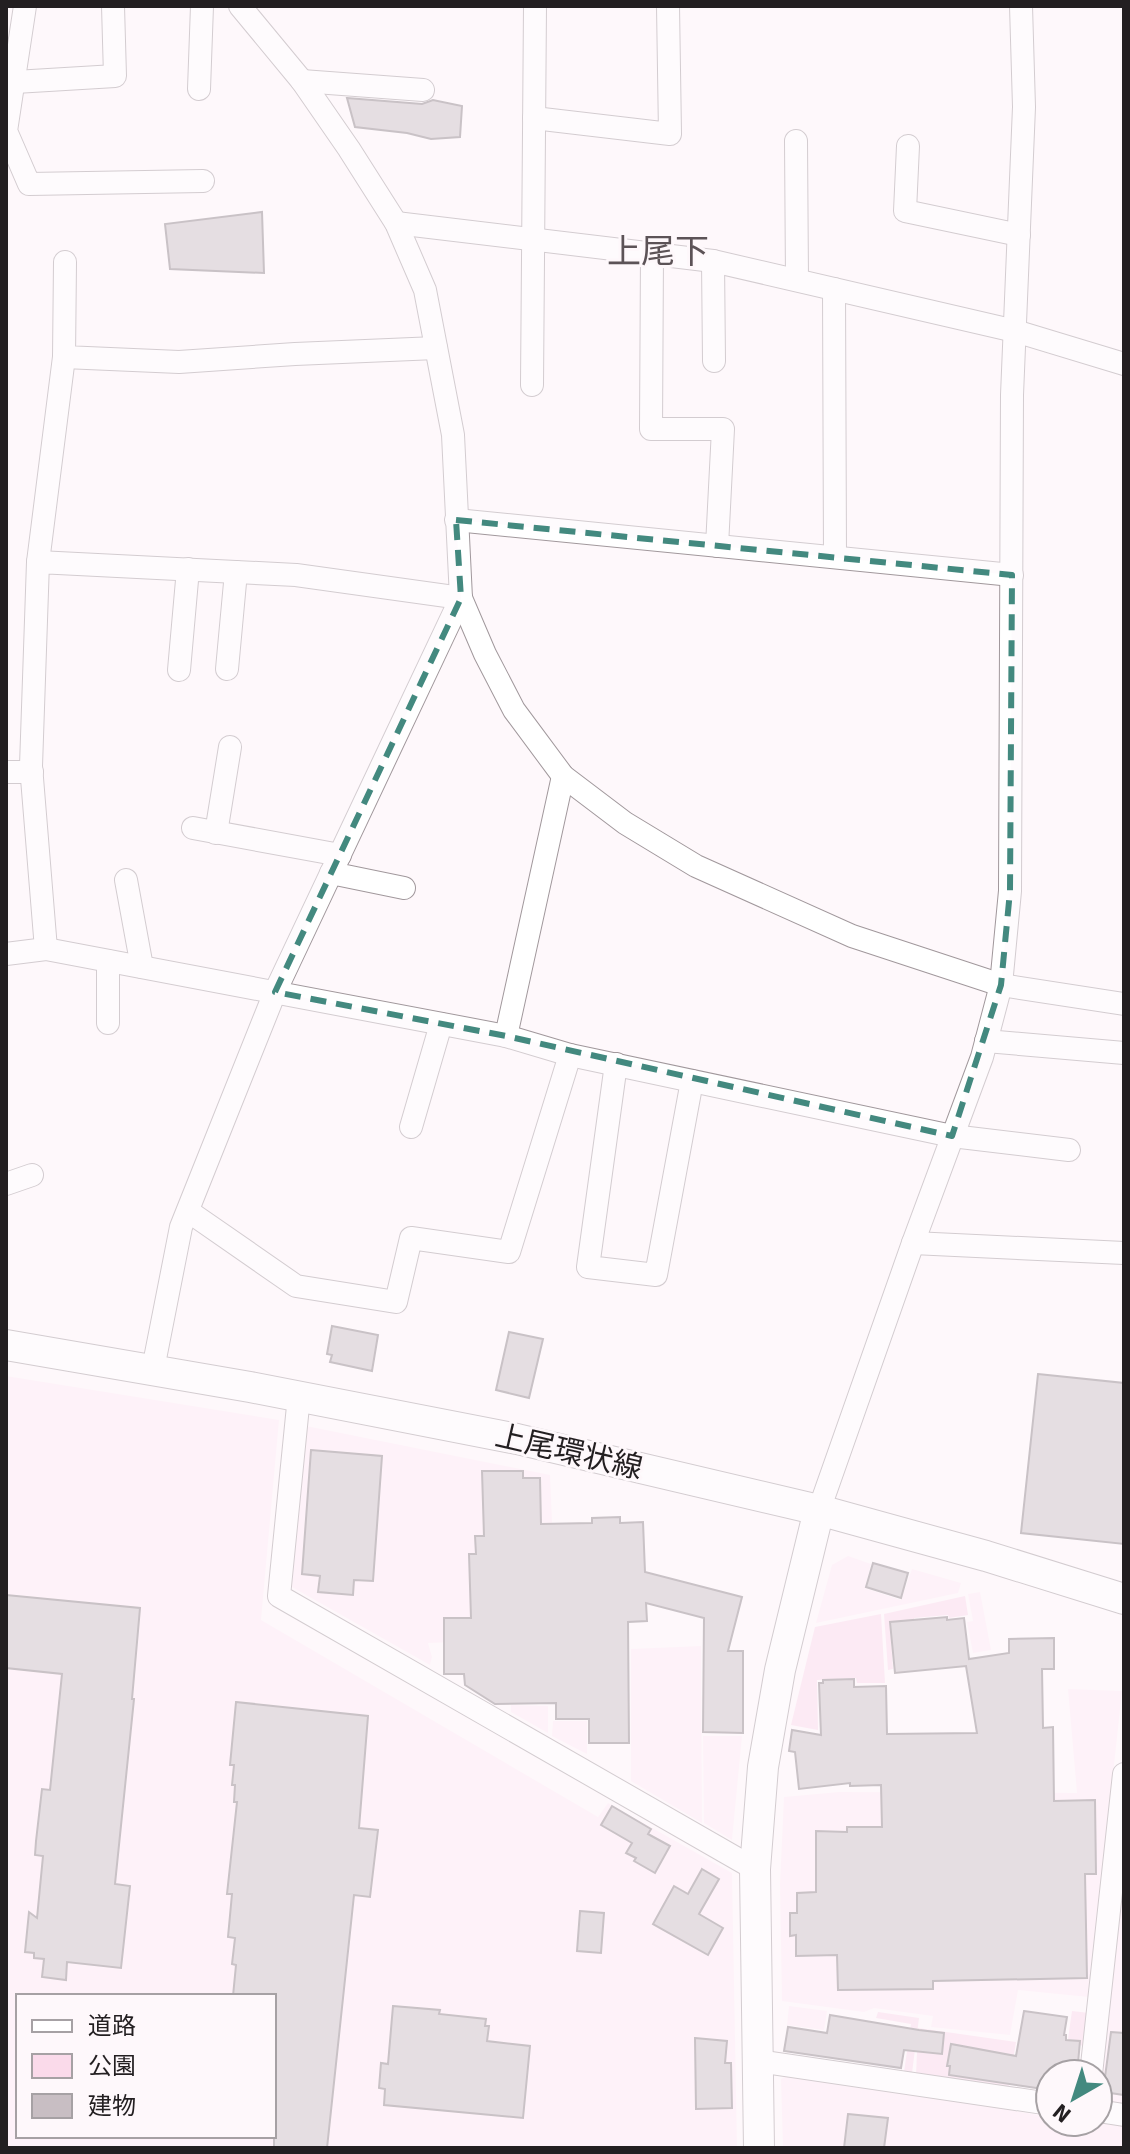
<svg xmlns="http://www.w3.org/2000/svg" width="1130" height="2154" viewBox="0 0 1130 2154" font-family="Signika,'Noto Sans JP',sans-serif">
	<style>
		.built { fill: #ffecf5; fill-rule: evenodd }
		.green { fill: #fadaea }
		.building { fill: #c8bec3; stroke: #8a8186; stroke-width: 2 }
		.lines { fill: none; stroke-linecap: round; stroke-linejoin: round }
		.street-casing { stroke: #a1989c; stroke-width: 24 }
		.secondary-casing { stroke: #a1989c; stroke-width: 32 }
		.street { stroke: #fff; stroke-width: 22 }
		.secondary { stroke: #fff; stroke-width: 30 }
		.marked { fill: none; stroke: #43897f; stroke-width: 6; stroke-dasharray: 16 10; stroke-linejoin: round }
		.labels { text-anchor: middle; stroke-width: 6; stroke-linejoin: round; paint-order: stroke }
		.street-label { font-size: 30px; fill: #231f21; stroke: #fef8fb }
		.quarter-label { font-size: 34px; fill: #5c5357; stroke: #fef8fb }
	</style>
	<rect width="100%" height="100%" fill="#fef8fb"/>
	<g class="built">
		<path d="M6,1376L279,1420L261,1620L598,1817L608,1803L732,1873L737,2148H6ZM18,1996H274V2136H18Z"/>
		<path d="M306,1426L550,1475L557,1638L428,1643L432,1657L430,1665L292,1587Z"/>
		<path d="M848,1556L871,1564L865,1588L901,1600L912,1569L961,1583L958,1593L816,1623L832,1565Z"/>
		<path d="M980,1592L991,1650L973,1653L967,1622L973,1621L968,1594Z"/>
		<path d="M701,1646L702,1823L631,1781V1649Z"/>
		<path d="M1068,1689L1122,1691L1089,1997L1018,1990L1010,2035L931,2027L933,2016L874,2008L864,2012L782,2001L780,1884L784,1797L839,1792L1077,1793Z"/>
		<path d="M511,1705L548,1706V1733L511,1712Z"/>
		<path d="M553,1721H587V1754L552,1736Z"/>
		<path d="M703,1736H742L732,1840L704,1823Z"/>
		<path d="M1124,1858V2148H783L781,2079L792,2073L1050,2117V2122H1078L1093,2125L1094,2122H1098V2097Z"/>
		<path d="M789,2006L827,2011L824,2030L787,2025Z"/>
	</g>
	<g class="green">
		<path d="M965,1596L968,1615L949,1618L948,1615L914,1618V1621L890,1624L893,1669L888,1670L884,1614Z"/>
		<path d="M881,1614L885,1683H857L856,1678L817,1680L818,1730L791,1725L815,1627Z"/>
		<path d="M1072,2011L1089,2013L1083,2046L1080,2045V2041L1068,2039Z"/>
		<path d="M878,2012L919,2018L912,2073L904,2072L911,2024L876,2018Z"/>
		<path d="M918,2028L1016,2042L1008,2091L916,2076Z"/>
	</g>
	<g class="building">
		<path d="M347,98L422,104L433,100L462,106L460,137L431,139L407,133L355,127Z"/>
		<path d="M262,212L264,273L170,269L165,224Z"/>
		<path d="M332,1326L378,1335L372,1371L330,1362L332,1355L327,1354Z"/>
		<path d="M509,1332L543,1339L529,1398L496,1390Z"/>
		<path d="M1038,1374L1124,1383V1544L1021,1533Z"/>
		<path d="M311,1450L382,1456L373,1581L354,1580L353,1595L318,1592L320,1576L302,1574Z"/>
		<path d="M482,1471H523V1478H540L541,1524L592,1523V1518L620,1517V1523L643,1522L645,1572L742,1597L728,1651H743V1733L703,1732L704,1618L646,1603L647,1621L628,1622L629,1743H589V1719H556V1703L495,1704L465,1685L464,1674H444V1618H471L469,1554H476L475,1536H484Z"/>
		<path d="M873,1563L908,1573L901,1598L866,1587Z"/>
		<path d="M6,1595L140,1608L132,1699H134L115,1884L130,1886L121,1968L67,1962L66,1980L42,1977L44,1959L34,1958V1953L25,1952L29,1912L37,1918L43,1856L35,1855L36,1841L42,1789L50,1790L62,1674L6,1668Z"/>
		<path d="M947,1617V1620L964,1618L969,1659L1009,1653V1639L1054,1638V1669H1042L1043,1728L1053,1727L1054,1801L1095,1800L1096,1874H1085L1087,1978L933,1981V1989L838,1990L837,1955L796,1956V1935L790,1936V1913H797V1893L816,1892V1831L847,1832V1827H882L881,1785L850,1786V1783L799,1789L795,1752L789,1751L792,1730L821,1735L819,1683H823V1680L854,1679V1687L886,1686L887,1734L977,1733L966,1666L895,1673L890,1622Z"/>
		<path d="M236,1702L368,1716L359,1828L378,1830L370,1897L354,1895L327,2148H274V1996H233L236,1965L232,1964L235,1938L228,1937L232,1894H227L237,1802H234L235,1785H232L234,1765H230Z"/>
		<path d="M612,1806L651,1829L648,1834L670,1846L655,1873L634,1861L636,1858L626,1853L632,1843L601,1825Z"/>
		<path d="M702,1869L719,1879L699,1914L723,1928L708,1955L653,1924L674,1886L688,1894Z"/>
		<path d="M580,1911L604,1913L601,1953L577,1951Z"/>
		<path d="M393,2006L440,2010L439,2014L486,2019L485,2026H489L487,2041L530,2046L523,2118L384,2105L385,2089L379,2088L381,2063L388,2064Z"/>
		<path d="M1024,2011L1067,2017L1064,2035H1066V2040L1080,2041L1077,2074H1050V2090L949,2075L950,2066H947L951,2044L1016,2056Z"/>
		<path d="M830,2015L919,2030L944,2033L942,2054L904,2050L901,2068L784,2051L788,2027L827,2033Z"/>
		<path d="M1111,2032L1124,2033V2095L1103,2092Z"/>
		<path d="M695,2038L727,2041L725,2063H731L732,2108L696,2109Z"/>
		<path d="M848,2114L888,2118L884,2148H844Z"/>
	</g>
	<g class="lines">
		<defs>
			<g id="street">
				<path d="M25,6L6,131L29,184L203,181"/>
				<path d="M240,6L302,81L349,149L396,223L425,290L453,435L461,598L485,654L514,710L563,776L625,823L696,866L852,936L1001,985L1124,1004"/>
				<path d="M302,81L423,90"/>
				<path d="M15,82L115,76L113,6"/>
				<path d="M199,89L202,6"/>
				<path d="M534,118L670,134L668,6"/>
				<path d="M796,141L797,280"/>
				<path d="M908,146L905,211L1019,235"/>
				<path d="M396,223L713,261L1015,331L1124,364"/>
				<path d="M652,254L651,429H723L717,546"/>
				<path d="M713,261L714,361"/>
				<path d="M65,262L64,357L179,362L295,354L436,348"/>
				<path d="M834,289L835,557"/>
				<path d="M532,385L535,6"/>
				<path d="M456,520L1012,575"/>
				<path d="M38,562L64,357"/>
				<path d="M227,669L236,572"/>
				<path d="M179,670L188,569"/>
				<path d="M6,772H32"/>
				<path d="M193,828L340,855"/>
				<path d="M216,833L230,747"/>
				<path d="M331,873L404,888"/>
				<path d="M126,880L142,967"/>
				<path d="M46,949L31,766L38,562L296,575L461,598"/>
				<path d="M6,954L46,949L506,1036L570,1055L952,1136L1069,1150"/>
				<path d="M108,961V1023"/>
				<path d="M506,1036L563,776"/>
				<path d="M986,1041L1124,1053"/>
				<path d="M616,1064L588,1267L656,1275L692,1081"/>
				<path d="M411,1127L441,1024"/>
				<path d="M6,1184L32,1175"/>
				<path d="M188,1211L296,1286L396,1302L411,1238L509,1252L570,1055"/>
				<path d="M913,1243L1124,1253"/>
				<path d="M153,1369L181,1227L275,992L461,598"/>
				<path d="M299,1396L279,1596L755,1869"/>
				<path d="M819,1510L913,1243L982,1057L1001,985L1010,891L1012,395L1024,107L1021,6"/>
				<path d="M758,2061L1050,2104"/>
				<path d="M1091,2074L1124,1774"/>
				<path d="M1098,2111L1124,2115"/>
			</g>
			<g id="secondary">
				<path d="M6,1345L250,1387L517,1439L819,1510L986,1556L1124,1599"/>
				<path d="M759,2148L755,1869L763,1767L780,1670L819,1510"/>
			</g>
		</defs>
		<use href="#street" class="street-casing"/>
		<use href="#secondary" class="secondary-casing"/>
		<use href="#street" class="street"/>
		<use href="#secondary" class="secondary"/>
	</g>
	<path d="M0 0H1130V2154H0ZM456,520L1012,575L1010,891L1001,985L952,1136L506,1036L275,992L461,598Z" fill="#fef8fb" fill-opacity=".55" fill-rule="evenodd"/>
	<path class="marked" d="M456,520L1012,575L1010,891L1001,985L952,1136L506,1036L275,992L461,598Z"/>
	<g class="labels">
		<g class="street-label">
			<text transform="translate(569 1452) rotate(13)" y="10">上尾環状線</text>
		</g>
		<g class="quarter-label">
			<text x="658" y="263">上尾下</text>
		</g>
	</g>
	<rect width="1130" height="2154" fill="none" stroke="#231f21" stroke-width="16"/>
	<rect x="16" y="1994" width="260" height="144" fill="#fef8fb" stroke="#a6a1a4" stroke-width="2"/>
	<rect x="32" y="2020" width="40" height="12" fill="#ffffff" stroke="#a6a1a4" stroke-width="2"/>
	<text x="88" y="2034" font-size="24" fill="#231f21">道路</text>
	<rect x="32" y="2054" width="40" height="24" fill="#fadaea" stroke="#a6a1a4" stroke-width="2"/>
	<text x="88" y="2074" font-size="24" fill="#231f21">公園</text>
	<rect x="32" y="2094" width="40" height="24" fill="#c8bec3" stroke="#a6a1a4" stroke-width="2"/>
	<text x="88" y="2114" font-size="24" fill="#231f21">建物</text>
	<g transform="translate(1074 2098) rotate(219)"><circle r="38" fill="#fef8fb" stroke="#a6a1a4" stroke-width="2"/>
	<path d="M0-6L14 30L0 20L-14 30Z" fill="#43897f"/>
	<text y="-12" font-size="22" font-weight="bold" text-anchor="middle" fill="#231f21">N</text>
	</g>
</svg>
